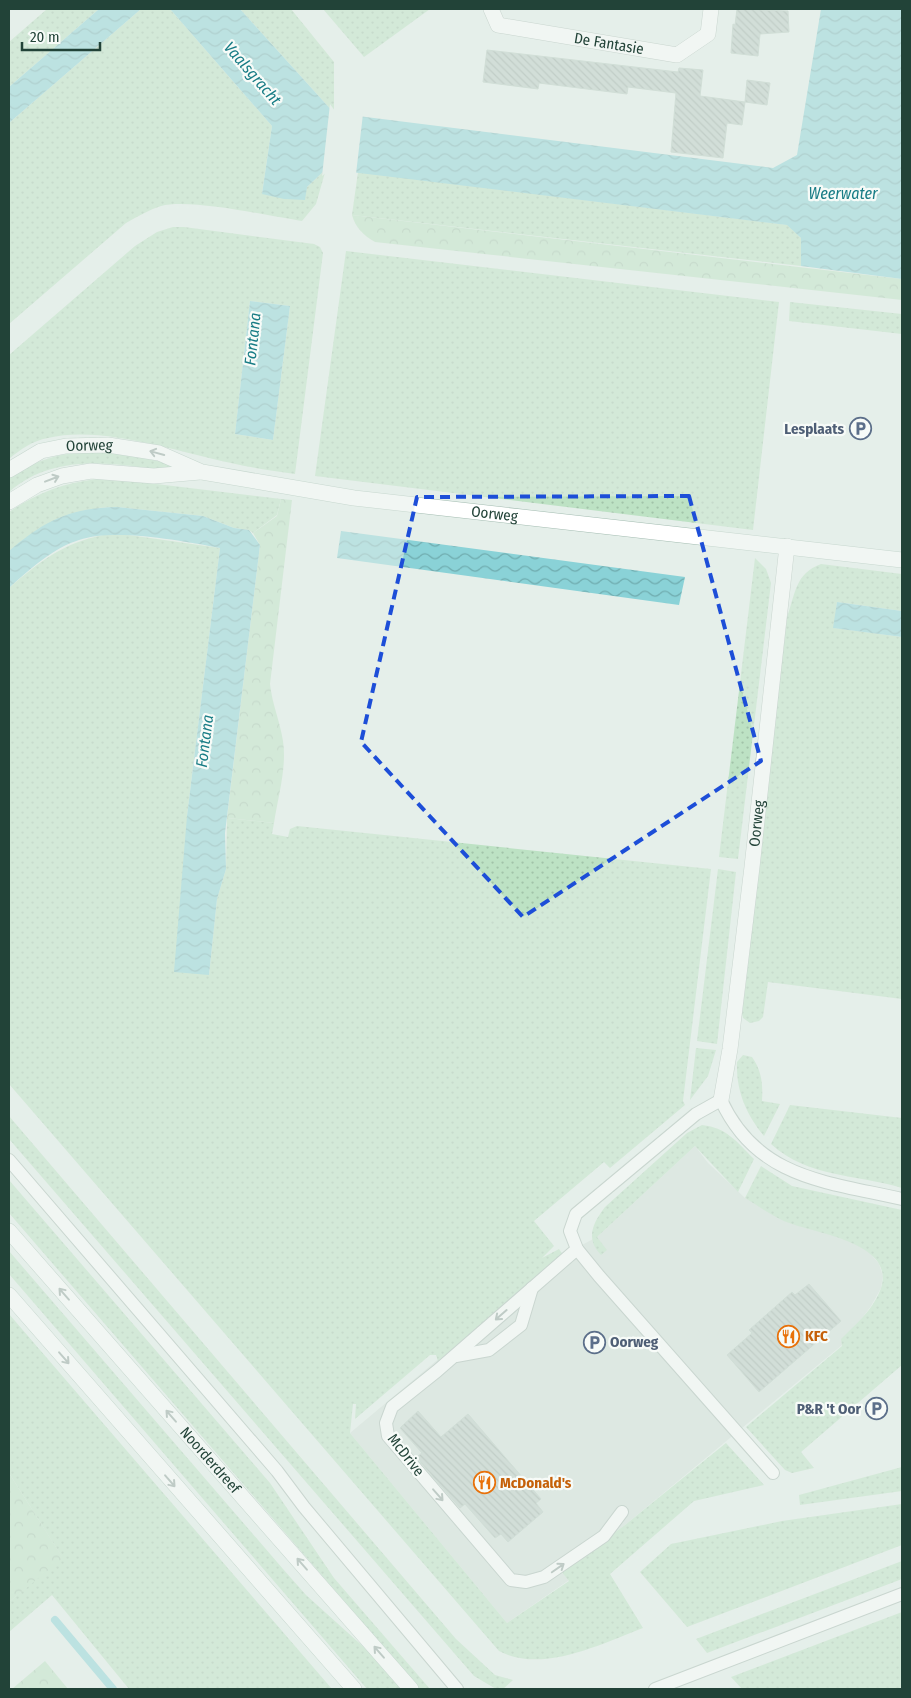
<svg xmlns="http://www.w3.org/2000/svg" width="911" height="1698" viewBox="0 0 911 1698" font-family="'Fira Sans Condensed',sans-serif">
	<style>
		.built { fill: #d3dfd9 }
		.grass { fill: url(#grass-dots); fill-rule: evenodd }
		.forest { fill: url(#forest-crowns) }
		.water { fill: url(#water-waves) }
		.pier { fill: #e5efea }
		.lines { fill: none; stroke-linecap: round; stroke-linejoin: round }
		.stream { stroke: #8ad2d7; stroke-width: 8 }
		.building { fill: url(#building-back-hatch); stroke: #b7cac0 }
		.lane-casing { stroke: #a7b8b1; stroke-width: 14 }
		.street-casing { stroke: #a7b8b1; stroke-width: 16 }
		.secondary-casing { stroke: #a3bcb1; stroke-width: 16 }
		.lane { stroke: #fff; stroke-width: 12 }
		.street { stroke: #fff; stroke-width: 15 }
		.secondary { stroke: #fff; stroke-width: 15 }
		.oneway { stroke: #90a19c }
		.marked { fill: none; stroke: #1d4ed8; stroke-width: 4; stroke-dasharray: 10 6; stroke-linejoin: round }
		.labels { text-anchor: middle; stroke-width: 4.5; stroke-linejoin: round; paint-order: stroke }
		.street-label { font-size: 15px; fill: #224338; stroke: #f7fbf8 }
		.service-label { font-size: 15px; font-weight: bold; fill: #4e5e75; stroke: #f7fbf8; text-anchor: end }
		.food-label { font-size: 15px; font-weight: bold; fill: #c56008; stroke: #f7fbf8; text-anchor: start }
		.water-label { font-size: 16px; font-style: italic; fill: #177c85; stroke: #f7fbf8 }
	</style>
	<defs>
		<pattern id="grass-dots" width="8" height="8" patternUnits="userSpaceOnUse" patternTransform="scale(1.25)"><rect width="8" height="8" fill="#bde2c4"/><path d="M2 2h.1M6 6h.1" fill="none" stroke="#a2c3a9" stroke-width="1.8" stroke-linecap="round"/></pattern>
		<pattern id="forest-crowns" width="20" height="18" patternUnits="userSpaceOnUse" patternTransform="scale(1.25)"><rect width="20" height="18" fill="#bde2c4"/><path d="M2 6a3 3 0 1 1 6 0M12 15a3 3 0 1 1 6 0" fill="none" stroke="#a2c3a9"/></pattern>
		<pattern id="water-waves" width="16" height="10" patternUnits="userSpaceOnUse" patternTransform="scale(1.25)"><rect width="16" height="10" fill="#8ad2d7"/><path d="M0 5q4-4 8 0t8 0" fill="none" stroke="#70acaf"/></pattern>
		<pattern id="building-back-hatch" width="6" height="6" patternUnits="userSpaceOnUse" patternTransform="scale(1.25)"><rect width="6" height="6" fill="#bacbc3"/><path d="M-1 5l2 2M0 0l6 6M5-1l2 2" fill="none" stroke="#97a69f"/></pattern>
	</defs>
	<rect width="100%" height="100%" fill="#e5efea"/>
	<path class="built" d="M695,1146L708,1163L745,1198L861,1246L870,1253L879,1264L883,1276L881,1288L871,1306L842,1345L625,1525L561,1571L569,1580L507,1623L350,1433L563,1255L597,1237Z"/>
	<g class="grass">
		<path d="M47,9H99L9,87V42Z"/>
		<path d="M141,9H170L272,126L262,194L307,187L326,169L316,204L302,221C269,216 190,198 161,206C149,210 138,216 126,223L9,324V123Z"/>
		<path d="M240,9H291L334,62V113Z"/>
		<path d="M323,9H430L364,57Z"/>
		<path d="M358,172L788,225L801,238V266L352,215Z"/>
		<path d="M173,227H184L314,244L320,247L323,253L295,474C273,471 252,468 231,463C178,452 101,425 48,438C32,441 21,449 9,459V355L135,246L157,232ZM250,301L290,306L273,440L235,434Z"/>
		<path d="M346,251L779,302L753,530L315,476Z"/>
		<path d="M790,302L902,314V334L789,321Z"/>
		<path d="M97,451L124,454L177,465L174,472C118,464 56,451 9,492V478C36,459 64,452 97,451Z"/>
		<path d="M97,479H115L281,499L277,515L253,533L249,530L234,528L203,516L117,507L98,508L9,551V512C37,493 63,483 97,479Z"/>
		<path d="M103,535H129L220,548L187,816L209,975L217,899L226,869L227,818L274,823L272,834L288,837L290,829L297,826L711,869L683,1101L685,1105L610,1168L604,1162L534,1221L554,1246L542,1258L559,1249L563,1255L438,1361L436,1355H430L355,1419L356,1404H353L350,1433L507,1623L569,1581L561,1571L625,1525L726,1443L764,1485L694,1501L610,1574L643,1628C601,1644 542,1674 499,1651L9,1084V588C39,562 63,543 103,535Z"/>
		<path d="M755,558L766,569L771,583L738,859L719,857Z"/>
		<path d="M821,564L902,574V611L837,602L834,628L902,637V999L768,982L763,1017L759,1021L750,1023L743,1018L742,1014L787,617C796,592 795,574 821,564Z"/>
		<path d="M718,869L736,872L717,1044L697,1041Z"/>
		<path d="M696,1048L716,1050L708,1076L690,1100Z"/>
		<path d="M743,1055L752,1057C762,1071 763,1085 762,1101L780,1104L764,1136C746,1114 736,1091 737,1062Z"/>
		<path d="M790,1105L902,1118V1188C857,1174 808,1178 771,1144Z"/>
		<path d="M9,1116L456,1639L495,1675L513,1680L503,1689H496L474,1676L9,1139Z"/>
		<path d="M702,1125C727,1128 736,1141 754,1159L738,1192L695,1146L597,1237L607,1250L601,1255C585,1238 593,1223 605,1207L687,1133Z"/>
		<path d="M761,1166L792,1186L902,1210V1365L801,1452L814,1468L792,1473L785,1470L746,1427L842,1346L841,1339C853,1327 868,1314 876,1299C907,1246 824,1235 792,1224C776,1219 760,1207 745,1198Z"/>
		<path d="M9,1180L270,1483L334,1578L430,1689H420L9,1213Z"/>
		<path d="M9,1251L283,1569L306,1595L367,1650L401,1689H367L9,1274Z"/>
		<path d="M9,1314L332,1689H129L52,1595L9,1632V1602L62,1557L9,1473Z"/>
		<path d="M902,1467V1491L800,1505L799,1495Z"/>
		<path d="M902,1504V1545L687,1627L640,1572L671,1544L782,1521Z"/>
		<path d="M902,1561V1579L707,1653L696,1639Z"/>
		<path d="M902,1612V1689H742L731,1677Z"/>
	</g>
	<g class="forest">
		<path d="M352,215L902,279V300L375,242C364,236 355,227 352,215Z"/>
		<path d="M281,499L292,500L270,684C272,704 280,721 283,741C287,767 278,797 274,823L227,818L260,545L253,533L277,516Z"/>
		<path d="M9,1473L63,1558L9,1602Z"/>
		<path d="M45,1661L68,1689H12Z"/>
	</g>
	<g class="water">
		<path d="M99,9H141L9,123V87Z"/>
		<path d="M170,9H240L334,113L773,168L797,155L821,9H902V279L801,266V238L787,225L326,169L307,187L305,200L284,199L262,194L272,126Z"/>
		<path d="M250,301L290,306L273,440L235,434Z"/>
		<path d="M117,507L203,516L234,528L249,530L260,545L225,833L226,869L217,899L209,975L174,972L187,816L220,548C181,541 116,528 79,540C53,548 29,570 9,588V551C44,521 70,508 117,507Z"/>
		<path d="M341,531L685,577L679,605L337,558Z"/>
		<path d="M837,602L902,611V637L833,628Z"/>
	</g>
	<path class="pier" d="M330,104L335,111L363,114L356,174L327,172L322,176Z"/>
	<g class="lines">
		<path class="stream" d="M55,1620L113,1689"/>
	</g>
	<g class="building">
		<path d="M737,9L788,11L789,32L760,34L758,56L731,53L733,24L735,25Z"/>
		<path d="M487,50L678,72L679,68L703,70L700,96L745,102L747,80L770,83L767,105L745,102L742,125L727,123L723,158L671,152L676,93L628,87L627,94L539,83L538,89L483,82Z"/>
		<path d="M809,1284L841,1321L759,1392L727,1355L752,1333L749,1330L792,1292L795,1295Z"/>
		<path d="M418,1411L441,1437L468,1414L541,1499L536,1503L543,1512L508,1542L501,1534L495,1538L465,1504L460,1508L421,1463L418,1456L422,1453L400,1428Z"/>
	</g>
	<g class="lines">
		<defs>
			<g id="lane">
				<path d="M9,1160L277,1471L304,1507L457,1689"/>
				<path d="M577,1249L437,1371L392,1407L386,1423L388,1436L511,1580L526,1582L544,1577L604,1536L622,1512"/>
				<path d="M456,1356L489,1350L521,1325L532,1288"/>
				<path d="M773,1473L599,1276L577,1249L570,1231L576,1214L696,1114L721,1100C757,1179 828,1182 902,1199"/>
				<path d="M655,1689L902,1594"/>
			</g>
			<g id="street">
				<path id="s1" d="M491,9L498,25L677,55L708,34L711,9"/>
				<path id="s2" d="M721,1100L730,1049L752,867L787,546"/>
			</g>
			<g id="secondary">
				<path id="s3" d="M9,470L41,451L66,446L108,445L159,453L202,472L354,498L902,560"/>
				<path d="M9,502L37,485L62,476L91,471L154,476L200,472"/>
				<path id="s4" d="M9,1231L411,1689"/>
				<path d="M9,1295L354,1689"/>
			</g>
		</defs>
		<use href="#lane" class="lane-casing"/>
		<use href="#street" class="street-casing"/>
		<use href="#secondary" class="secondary-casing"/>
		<use href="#lane" class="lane"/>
		<use href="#street" class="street"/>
		<use href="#secondary" class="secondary"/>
	</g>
	<defs><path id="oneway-shaft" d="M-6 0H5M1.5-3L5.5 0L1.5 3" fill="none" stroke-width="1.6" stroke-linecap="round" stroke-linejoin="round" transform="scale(1.25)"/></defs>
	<g class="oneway">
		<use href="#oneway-shaft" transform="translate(157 453) rotate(-165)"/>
		<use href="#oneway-shaft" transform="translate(52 479) rotate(-21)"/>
		<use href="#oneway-shaft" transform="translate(64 1294) rotate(-131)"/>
		<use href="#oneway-shaft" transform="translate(501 1315) rotate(139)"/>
		<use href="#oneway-shaft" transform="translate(64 1358) rotate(49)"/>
		<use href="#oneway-shaft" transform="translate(171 1416) rotate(-131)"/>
		<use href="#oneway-shaft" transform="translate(170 1481) rotate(49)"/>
		<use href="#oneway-shaft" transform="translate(438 1495) rotate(49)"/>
		<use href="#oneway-shaft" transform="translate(302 1564) rotate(-131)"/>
		<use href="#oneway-shaft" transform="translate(558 1568) rotate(-35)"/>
		<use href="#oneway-shaft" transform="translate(379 1652) rotate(-131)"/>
	</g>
	<path d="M0 0H911V1698H0ZM689,496L761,761L523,917L361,742L417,497Z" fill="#e5efea" fill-opacity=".55" fill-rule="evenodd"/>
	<path class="marked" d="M689,496L761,761L523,917L361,742L417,497Z"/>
	<defs>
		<symbol id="parking-ring" viewBox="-11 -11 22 22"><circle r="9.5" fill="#f7fbf8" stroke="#5c6f8a" stroke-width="1.5"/><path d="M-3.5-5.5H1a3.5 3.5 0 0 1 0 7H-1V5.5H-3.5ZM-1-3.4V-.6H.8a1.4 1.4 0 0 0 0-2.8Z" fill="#5c6f8a"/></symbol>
		<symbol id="restaurant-ring" viewBox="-11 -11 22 22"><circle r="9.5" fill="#f7fbf8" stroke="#e8710a" stroke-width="1.5"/><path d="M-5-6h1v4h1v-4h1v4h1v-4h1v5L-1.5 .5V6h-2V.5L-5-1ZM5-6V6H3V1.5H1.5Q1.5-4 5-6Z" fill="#e8710a"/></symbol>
	</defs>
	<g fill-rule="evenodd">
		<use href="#parking-ring" x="848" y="416" width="25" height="25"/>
		<use href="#restaurant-ring" x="776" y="1324" width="25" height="25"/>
		<use href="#parking-ring" x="582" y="1330" width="25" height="25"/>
		<use href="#parking-ring" x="864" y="1396" width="25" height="25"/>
		<use href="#restaurant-ring" x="472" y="1470" width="25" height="25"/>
	</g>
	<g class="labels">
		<g class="street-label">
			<text dy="5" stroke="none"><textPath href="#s1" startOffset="130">De Fantasie</textPath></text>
			<text dy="5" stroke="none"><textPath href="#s3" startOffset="86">Oorweg</textPath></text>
			<text dy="5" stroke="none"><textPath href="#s3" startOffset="499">Oorweg</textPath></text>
			<text dy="5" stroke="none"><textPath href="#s2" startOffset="279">Oorweg</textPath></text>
			<text transform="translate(406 1455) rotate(52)" y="5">McDrive</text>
			<text dy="5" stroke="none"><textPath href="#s4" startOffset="305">Noorderdreef</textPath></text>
		</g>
		<g class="service-label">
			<text x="844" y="434">Lesplaats</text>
			<text x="610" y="1347" text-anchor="start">Oorweg</text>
			<text x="861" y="1414">P&amp;R 't Oor</text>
		</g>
		<g class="food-label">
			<text x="805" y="1341">KFC</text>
			<text x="500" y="1488">McDonald's</text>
		</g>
		<g class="water-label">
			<text transform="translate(253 73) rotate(49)" y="6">Vaalsgracht</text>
			<text x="843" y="199">Weerwater</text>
			<text transform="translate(252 339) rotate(-84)" y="6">Fontana</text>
			<text transform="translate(204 741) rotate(-83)" y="6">Fontana</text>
		</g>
	</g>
	<rect width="911" height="1698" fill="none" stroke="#224338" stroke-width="20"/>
	<path d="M22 42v8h78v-8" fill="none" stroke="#224338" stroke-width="2.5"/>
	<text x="30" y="42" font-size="15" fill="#224338" stroke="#f7fbf8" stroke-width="4" paint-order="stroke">20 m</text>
</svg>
